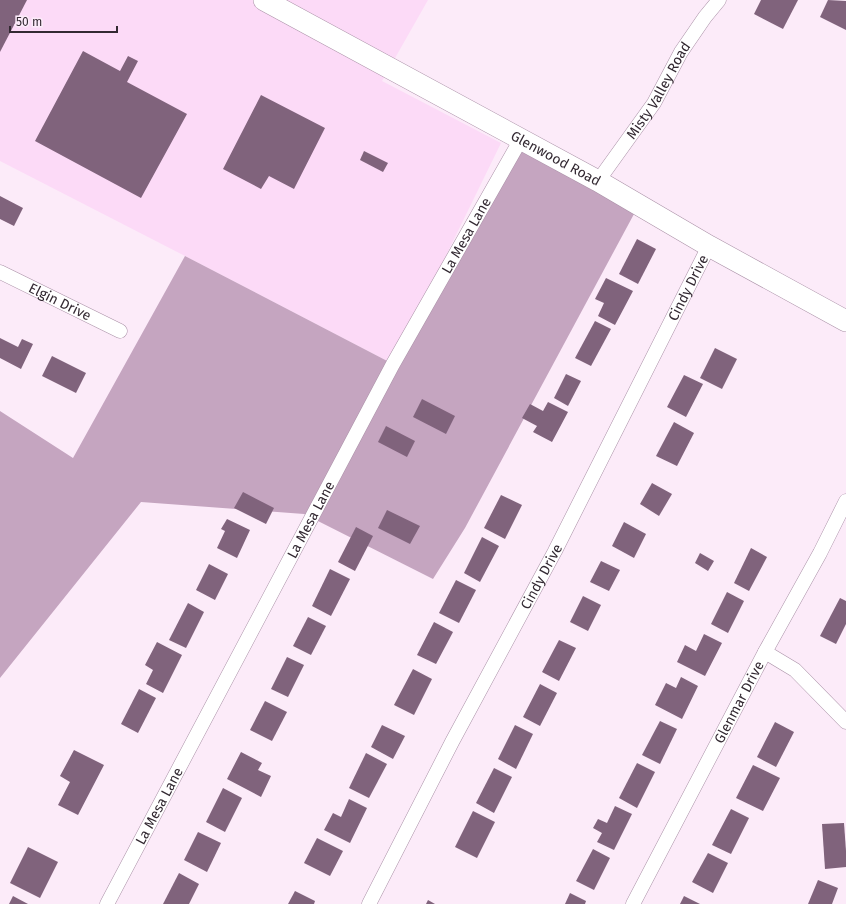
<svg xmlns="http://www.w3.org/2000/svg" width="846" height="904" viewBox="0 0 846 904" font-family="'Fira Sans',sans-serif">
	<style>
		.built { fill: #fcdaf7 }
		.forest { fill: #c5a5c0 }
		.building { fill: #80637c }
		.lines { fill: none; stroke-linecap: round; stroke-linejoin: round }
		.street-casing { stroke: #aa91a7; stroke-width: 15 }
		.secondary-casing { stroke: #aa91a7; stroke-width: 22 }
		.street { stroke: #fff; stroke-width: 14 }
		.secondary { stroke: #fff; stroke-width: 21 }
		.labels { text-anchor: middle; stroke-width: 4; stroke-linejoin: round; paint-order: stroke }
		.street-label { font-size: 14px; fill: #332932; stroke: #fcebf9 }
	</style>
	<rect width="100%" height="100%" fill="#fcebf9"/>
	<path class="built" d="M0,0H428L382,81L501,143L393,364L185,256L0,161Z"/>
	<path class="forest" d="M520,145L634,214L465,528L433,579L304,514L141,502L0,678V411L73,458L185,256L393,364Z"/>
	<g class="building">
		<path d="M0,0H27L0,52Z"/>
		<path d="M761,0H798L783,29L754,14Z"/>
		<path d="M828,0L846,1V30L820,17Z"/>
		<path d="M83,51L120,71L128,56L138,61L127,82L187,114L141,198L35,141Z"/>
		<path d="M261,95L325,128L294,189L269,176L261,189L223,169Z"/>
		<path d="M364,151L388,163L383,172L360,160Z"/>
		<path d="M0,196L23,208L14,226L0,219Z"/>
		<path d="M637,239L656,249L638,284L619,274Z"/>
		<path d="M606,278L633,291L615,325L598,316L604,303L595,299Z"/>
		<path d="M595,321L611,329L591,366L575,358Z"/>
		<path d="M0,338L18,347L22,339L33,344L21,369L0,358Z"/>
		<path d="M715,348L737,359L722,389L700,378Z"/>
		<path d="M52,356L86,373L76,393L42,376Z"/>
		<path d="M566,374L581,381L568,406L554,398Z"/>
		<path d="M684,375L703,384L686,417L667,407Z"/>
		<path d="M422,399L455,416L446,434L413,417Z"/>
		<path d="M548,402L568,412L552,442L533,432L537,426L522,418L530,404L543,411Z"/>
		<path d="M674,422L694,433L677,466L656,456Z"/>
		<path d="M386,426L415,441L407,457L378,442Z"/>
		<path d="M652,483L672,494L659,516L640,504Z"/>
		<path d="M243,492L274,508L266,524L234,508Z"/>
		<path d="M501,495L522,505L505,539L484,528Z"/>
		<path d="M387,510L420,526L410,544L378,528Z"/>
		<path d="M227,519L250,530L237,558L217,548L225,531L221,529Z"/>
		<path d="M624,522L646,534L634,558L612,546Z"/>
		<path d="M356,527L373,536L355,571L338,562Z"/>
		<path d="M482,537L499,546L480,582L464,573Z"/>
		<path d="M751,548L767,557L749,591L734,583Z"/>
		<path d="M700,553L714,561L708,571L695,563Z"/>
		<path d="M601,561L620,570L609,591L590,582Z"/>
		<path d="M209,564L228,574L215,600L196,590Z"/>
		<path d="M330,569L350,579L331,616L312,606Z"/>
		<path d="M456,580L476,590L459,623L439,613Z"/>
		<path d="M727,592L744,601L728,633L711,624Z"/>
		<path d="M583,596L601,605L588,631L570,622Z"/>
		<path d="M840,598L846,601V624L836,644L820,636Z"/>
		<path d="M188,603L204,612L186,648L169,640Z"/>
		<path d="M308,617L326,626L311,655L293,646Z"/>
		<path d="M434,622L453,632L436,664L417,655Z"/>
		<path d="M704,634L722,643L705,676L677,662L685,645L696,651Z"/>
		<path d="M559,640L576,648L559,681L542,672Z"/>
		<path d="M157,642L182,655L163,693L146,684L153,670L145,665Z"/>
		<path d="M287,657L304,665L288,697L271,689Z"/>
		<path d="M413,669L432,679L414,715L394,705Z"/>
		<path d="M681,677L698,686L682,719L655,705L666,683L676,688Z"/>
		<path d="M540,684L557,693L540,726L523,717Z"/>
		<path d="M139,689L156,698L138,733L121,724Z"/>
		<path d="M265,701L287,712L272,741L250,730Z"/>
		<path d="M660,721L677,729L660,764L642,755Z"/>
		<path d="M775,722L794,732L776,767L757,757Z"/>
		<path d="M382,725L405,736L393,759L371,747Z"/>
		<path d="M515,725L533,734L516,769L498,759Z"/>
		<path d="M74,750L104,765L78,815L58,805L70,782L60,776Z"/>
		<path d="M241,752L262,763L258,770L271,776L261,797L227,779Z"/>
		<path d="M366,753L387,764L369,798L349,788Z"/>
		<path d="M637,763L655,772L637,808L619,798Z"/>
		<path d="M753,765L780,778L763,811L736,798Z"/>
		<path d="M494,768L512,777L494,813L476,803Z"/>
		<path d="M223,788L242,798L225,832L206,822Z"/>
		<path d="M349,799L367,808L350,843L324,830L333,813L341,817Z"/>
		<path d="M615,806L632,814L614,850L597,842L602,833L593,828L598,819L607,823Z"/>
		<path d="M731,809L749,818L731,854L712,845Z"/>
		<path d="M473,811L495,822L477,858L455,847Z"/>
		<path d="M844,823L846,851V867L825,869L822,824Z"/>
		<path d="M198,832L221,843L207,872L184,860Z"/>
		<path d="M317,838L343,851L330,876L304,863Z"/>
		<path d="M28,847L58,862L40,898L10,883Z"/>
		<path d="M593,849L610,858L594,890L576,881Z"/>
		<path d="M708,853L728,863L713,893L692,882Z"/>
		<path d="M179,873L199,884L189,904H163Z"/>
		<path d="M818,880L838,888L832,904H808Z"/>
		<path d="M295,891L315,901L314,904H288Z"/>
		<path d="M570,893L586,901L585,904H565Z"/>
		<path d="M13,896L28,904H9Z"/>
		<path d="M684,896L700,904H680Z"/>
		<path d="M428,900L435,904H426Z"/>
	</g>
	<g class="lines">
		<defs>
			<g id="street">
				<path id="s1" d="M598,181L654,103L681,52L705,17L719,0"/>
				<path id="s2" d="M0,272L120,331"/>
				<path d="M765,652L795,670L846,722"/>
				<path id="s3" d="M107,904L393,364L521,139"/>
				<path id="s4" d="M369,904L452,742L555,551L709,246"/>
				<path id="s5" d="M633,904L765,652L820,553L846,501"/>
			</g>
			<g id="secondary">
				<path id="s6" d="M264,0L598,181L709,246L846,321"/>
			</g>
		</defs>
		<use href="#street" class="street-casing"/>
		<use href="#secondary" class="secondary-casing"/>
		<use href="#street" class="street"/>
		<use href="#secondary" class="secondary"/>
	</g>
	<g class="labels">
		<g class="street-label">
			<text dy="5" stroke="none"><textPath href="#s1" startOffset="109">Misty Valley Road</textPath></text>
			<text dy="5" stroke="none"><textPath href="#s6" startOffset="332">Glenwood Road</textPath></text>
			<text dy="5" stroke="none"><textPath href="#s3" startOffset="759">La Mesa Lane</textPath></text>
			<text dy="5" stroke="none"><textPath href="#s4" startOffset="694">Cindy Drive</textPath></text>
			<text dy="5" stroke="none"><textPath href="#s2" startOffset="67">Elgin Drive</textPath></text>
			<text dy="5" stroke="none"><textPath href="#s3" startOffset="435">La Mesa Lane</textPath></text>
			<text dy="5" stroke="none"><textPath href="#s4" startOffset="370">Cindy Drive</textPath></text>
			<text dy="5" stroke="none"><textPath href="#s5" startOffset="228">Glenmar Drive</textPath></text>
			<text dy="5" stroke="none"><textPath href="#s3" startOffset="111">La Mesa Lane</textPath></text>
		</g>
	</g>
	<path d="M10 26v6h107v-6" fill="none" stroke="#332932" stroke-width="2"/>
	<text x="16" y="26" font-size="12" fill="#332932" stroke="#fcebf9" stroke-width="3" paint-order="stroke">50 m</text>
</svg>
